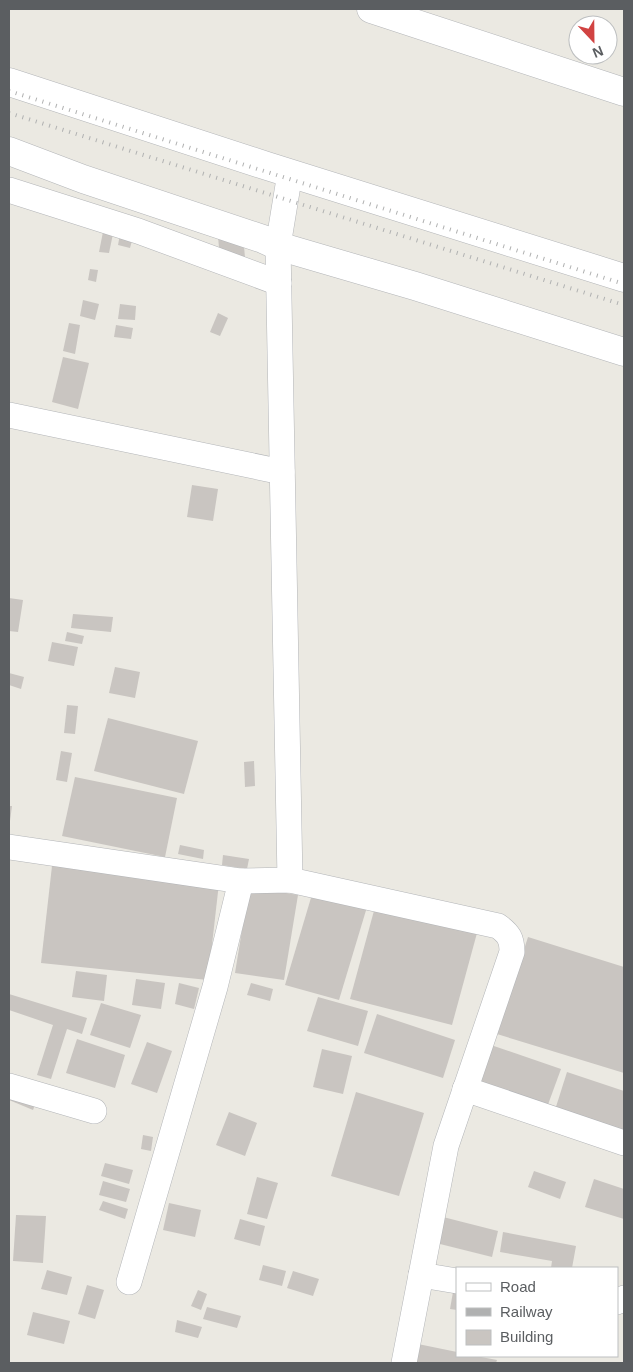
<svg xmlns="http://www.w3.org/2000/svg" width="633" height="1372" viewBox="0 0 633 1372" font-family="Helvetica,sans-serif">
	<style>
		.building { fill: #c9c5c1 }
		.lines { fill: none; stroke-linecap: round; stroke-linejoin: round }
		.minor-casing { stroke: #b3b5b8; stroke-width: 26 }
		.tertiary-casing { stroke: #b3b5b8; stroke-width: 29 }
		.minor { stroke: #fff; stroke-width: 25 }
		.tertiary { stroke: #fff; stroke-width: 28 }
		.rail { stroke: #b0b1b1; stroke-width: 4; stroke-dasharray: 1 6; stroke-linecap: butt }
	</style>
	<rect width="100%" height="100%" fill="#ebe9e2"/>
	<g class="building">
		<path d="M104,227L114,229L109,253L99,252Z"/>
		<path d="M120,234L133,237L130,248L118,245Z"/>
		<path d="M243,234L245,258L220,260L218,236Z"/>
		<path d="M90,269L98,270L96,282L88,280Z"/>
		<path d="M83,300L99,304L95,320L80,316Z"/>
		<path d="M120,304L136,306L135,320L118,319Z"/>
		<path d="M218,313L228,318L220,336L210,332Z"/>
		<path d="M69,323L80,325L75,354L63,351Z"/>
		<path d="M116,325L133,328L131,339L114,337Z"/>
		<path d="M63,357L89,363L78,409L52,402Z"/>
		<path d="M192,485L218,489L213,521L187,517Z"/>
		<path d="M9,598L23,600L18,632L9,631Z"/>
		<path d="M73,614L113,617L111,632L71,628Z"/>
		<path d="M67,632L84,636L82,644L65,641Z"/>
		<path d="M52,642L78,647L74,666L48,661Z"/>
		<path d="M115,667L140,672L135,698L109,693Z"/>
		<path d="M9,673L24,677L21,689L9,685Z"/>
		<path d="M67,705L78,706L75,734L64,733Z"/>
		<path d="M108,718L198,741L184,794L94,771Z"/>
		<path d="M61,751L72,753L67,782L56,780Z"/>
		<path d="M254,761L255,786L245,787L244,762Z"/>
		<path d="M75,777L177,798L165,857L62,836Z"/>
		<path d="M9,806H12L10,821L9,820Z"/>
		<path d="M180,845L204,850L203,859L178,854Z"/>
		<path d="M223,855L249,859L247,869L222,865Z"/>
		<path d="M52,866L219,883L208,980L41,963Z"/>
		<path d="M249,887L298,895L284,980L235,973Z"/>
		<path d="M313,891L367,907L339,1000L285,985Z"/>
		<path d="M375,907L477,933L452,1025L350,999Z"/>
		<path d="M528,937L624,967V1073L497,1034Z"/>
		<path d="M76,971L107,975L104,1001L72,997Z"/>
		<path d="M136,979L165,983L161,1009L132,1005Z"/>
		<path d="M179,983L199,988L194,1009L175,1004Z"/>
		<path d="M251,983L273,989L270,1001L247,995Z"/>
		<path d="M9,994L87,1018L82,1034L67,1029L51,1079L37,1075L53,1025L9,1010Z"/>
		<path d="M318,997L368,1011L358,1046L307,1031Z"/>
		<path d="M101,1003L141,1015L130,1048L90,1035Z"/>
		<path d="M377,1014L455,1040L443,1078L364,1053Z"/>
		<path d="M77,1039L125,1055L115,1088L66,1073Z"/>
		<path d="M147,1042L172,1051L157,1093L131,1084Z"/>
		<path d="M488,1044L561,1069L546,1110L473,1084Z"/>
		<path d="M322,1049L352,1056L343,1094L313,1087Z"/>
		<path d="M567,1072L624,1091V1130L555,1110Z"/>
		<path d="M9,1091L36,1102L33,1110L9,1100Z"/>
		<path d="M356,1092L424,1113L399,1196L331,1176Z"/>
		<path d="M229,1112L257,1123L245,1156L216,1145Z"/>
		<path d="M143,1135L153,1137L151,1151L141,1149Z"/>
		<path d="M105,1163L133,1170L129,1184L101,1176Z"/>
		<path d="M534,1171L566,1182L560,1199L528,1187Z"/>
		<path d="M257,1177L278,1183L267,1219L247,1214Z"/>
		<path d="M594,1179L624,1189V1219L585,1207Z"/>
		<path d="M103,1181L130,1189L126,1202L99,1195Z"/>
		<path d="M103,1201L128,1209L125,1219L99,1210Z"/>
		<path d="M169,1203L201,1210L195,1237L163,1230Z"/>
		<path d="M16,1215L46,1216L43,1263L13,1261Z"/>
		<path d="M443,1217L498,1231L492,1257L436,1243Z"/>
		<path d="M240,1219L265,1226L260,1246L234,1239Z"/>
		<path d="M503,1232L576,1246L572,1268H551L552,1261L500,1252Z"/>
		<path d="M263,1265L286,1271L282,1286L259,1280Z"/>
		<path d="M47,1270L72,1277L67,1295L41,1289Z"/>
		<path d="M293,1271L319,1279L313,1296L287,1288Z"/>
		<path d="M87,1285L104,1290L95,1319L78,1314Z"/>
		<path d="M198,1290L207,1294L201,1310L191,1306Z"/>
		<path d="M453,1292L457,1293V1310L450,1309Z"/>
		<path d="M207,1307L241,1316L237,1328L203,1319Z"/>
		<path d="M33,1312L70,1321L64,1344L27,1335Z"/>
		<path d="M177,1320L202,1327L198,1338L175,1332Z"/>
		<path d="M418,1344L457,1352V1356H476L497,1360L496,1363H414Z"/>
	</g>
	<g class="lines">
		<defs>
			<g id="minor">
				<path d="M290,173L278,246L290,880"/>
				<path d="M9,190L138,231L279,283"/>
				<path d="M9,415L282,472"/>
				<path d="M9,847L241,881L290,880L498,926C509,934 512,939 512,952L446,1146L404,1363"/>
				<path d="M9,1086L94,1111"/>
				<path d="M465,1089L624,1143"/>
				<path d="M421,1275L457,1281"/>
				<path d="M129,1282L215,987L241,881"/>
				<path d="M617,1302L624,1298"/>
			</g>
			<g id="tertiary">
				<path d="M371,9L624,92"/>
				<path d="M9,82L267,166L624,278"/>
				<path d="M9,151L83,179L263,239L278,246L415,286L624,352"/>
			</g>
		</defs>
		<use href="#minor" class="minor-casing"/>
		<use href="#tertiary" class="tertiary-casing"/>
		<use href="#minor" class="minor"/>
		<use href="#tertiary" class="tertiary"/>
		<g class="rail">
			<path d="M9,91L624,284"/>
			<path d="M9,113L624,305"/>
		</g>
	</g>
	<rect width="633" height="1372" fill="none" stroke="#5b5e61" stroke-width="20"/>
	<rect x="456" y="1267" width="162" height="90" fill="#ffffff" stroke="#bdbfc0"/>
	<rect x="466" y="1283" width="25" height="8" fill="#ffffff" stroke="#bdbfc0"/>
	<text x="500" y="1292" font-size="15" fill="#5b5e61">Road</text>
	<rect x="466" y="1308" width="25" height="8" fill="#b0b1b1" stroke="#bdbfc0"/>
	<text x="500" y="1317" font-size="15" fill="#5b5e61">Railway</text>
	<rect x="466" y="1330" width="25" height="15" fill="#c9c5c1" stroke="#bdbfc0"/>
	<text x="500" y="1342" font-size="15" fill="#5b5e61">Building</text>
	<g transform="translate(593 40) rotate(158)"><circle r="24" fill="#ffffff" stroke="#bdbfc0"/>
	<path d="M0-4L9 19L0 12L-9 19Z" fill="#d14342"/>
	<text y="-8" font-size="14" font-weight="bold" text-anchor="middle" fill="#5b5e61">N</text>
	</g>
</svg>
